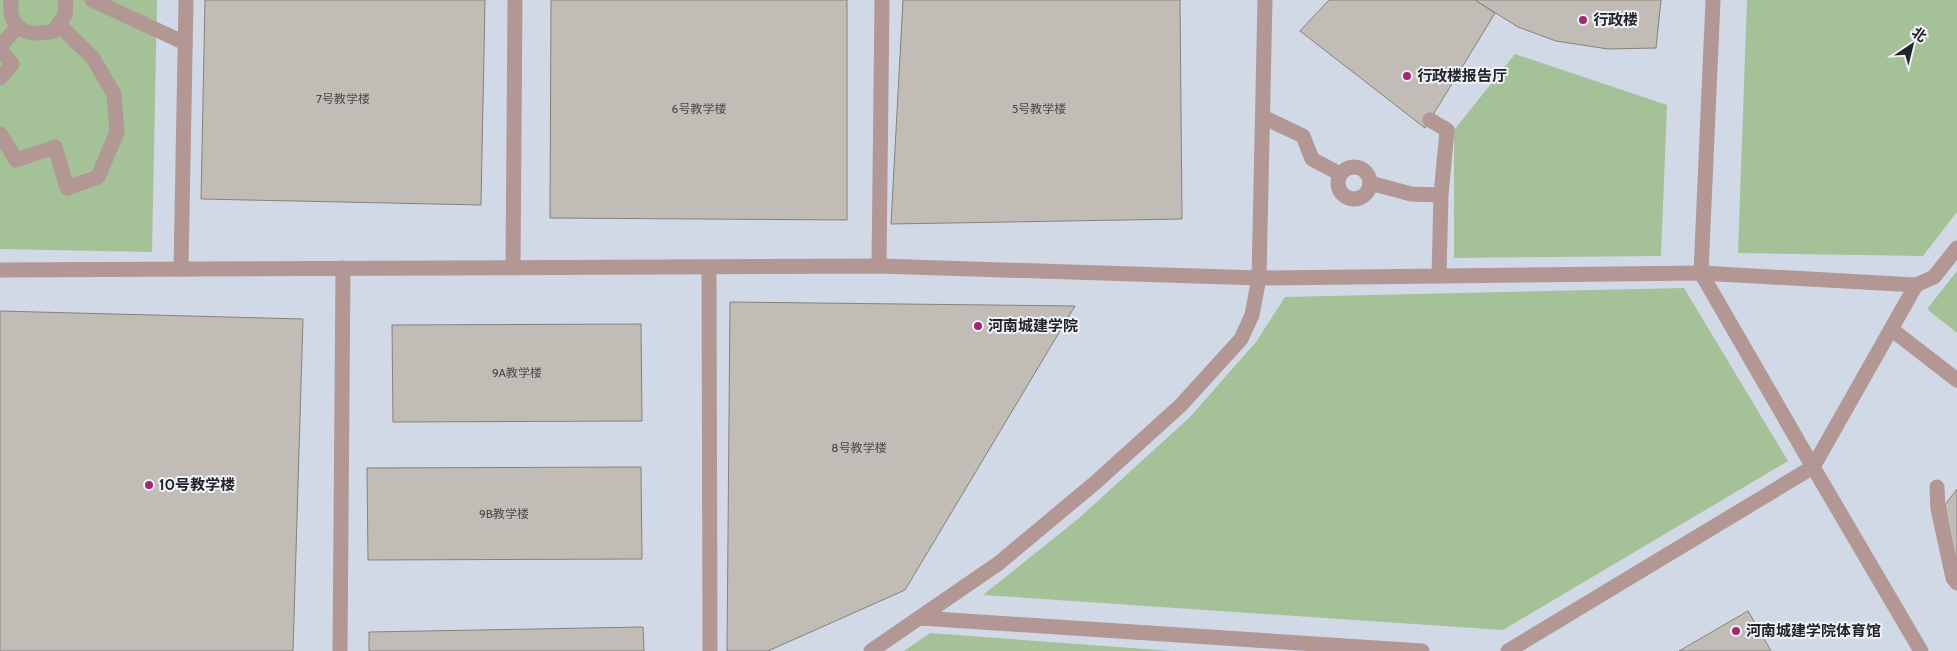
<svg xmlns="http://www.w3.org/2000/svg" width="1957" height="651" viewBox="0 0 1957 651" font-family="Cabin,'Noto Sans SC',sans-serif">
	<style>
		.built { fill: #d2d9e6 }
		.green { fill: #a4c197 }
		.building { fill: #c2bcb7; stroke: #87817c }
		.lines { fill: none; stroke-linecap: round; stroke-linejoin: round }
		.minor { stroke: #b29794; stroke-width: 15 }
		.poi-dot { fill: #a62573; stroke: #eff2f9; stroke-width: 2 }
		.labels { text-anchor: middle; stroke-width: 4; stroke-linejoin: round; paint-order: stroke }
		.number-label { font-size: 12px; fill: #4a494a }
		.poi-label { font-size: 15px; font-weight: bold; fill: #222326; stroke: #eff2f9; text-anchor: start }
	</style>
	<rect width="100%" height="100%" fill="#e2e5ec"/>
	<rect class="built" x="0" y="0" width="1957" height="651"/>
	<g class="green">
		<path d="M0,0H157L152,252L0,249Z"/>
		<path d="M1747,0H1957V212L1923,256L1738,253Z"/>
		<path d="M1515,54L1667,105L1661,256L1454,258V130Z"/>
		<path d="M1957,271V333L1927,309Z"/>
		<path d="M1684,288L1788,461L1503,630L983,595L1078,519L1190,417L1256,342L1285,297Z"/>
		<path d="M930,633L1172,651H904Z"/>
	</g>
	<g class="building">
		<path d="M205,0H485L481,205L201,199Z"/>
		<path d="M551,0H847V220L550,218Z"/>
		<path d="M903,0H1180L1182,219L891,224Z"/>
		<path d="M1329,0H1475L1495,13L1425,128L1300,31Z"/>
		<path d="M1475,0H1661L1656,48L1608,49L1556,41L1518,27Z"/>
		<path d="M730,302L1075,306L905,590L768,651H727Z"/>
		<path d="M0,311L303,319L293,651H0Z"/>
		<path d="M641,324L642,421L393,422L392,325Z"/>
		<path d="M641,467L642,559L368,560L367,468Z"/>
		<path d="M1957,489V565L1955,563L1945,505Z"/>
		<path d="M1748,611L1771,651H1679Z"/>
		<path d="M643,627L644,651H369V632Z"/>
	</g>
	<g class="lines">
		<g class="minor">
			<path d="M11,0C8,31 28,37 54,31L65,15L66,0"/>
			<path d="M92,0L185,43"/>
			<path d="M1713,0L1701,273L1813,467"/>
			<path d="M0,47L17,27"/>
			<path d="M0,50L12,64L0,78"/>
			<path d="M1263,117L1303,136L1312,159L1340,174"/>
			<path d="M1430,120L1447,130L1441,195L1439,276"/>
			<path d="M0,134L16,160L55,147L67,188L98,177L117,132L114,94L93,58L59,25"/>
			<circle cx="1354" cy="183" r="16"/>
			<path d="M1370,183L1411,194L1441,195"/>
			<path d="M879,266L882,0"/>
			<path d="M513,267L515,0"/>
			<path d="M709,267L710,651"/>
			<path d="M181,269L186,0"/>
			<path d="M0,270L879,266L1259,278L1701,273L1916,285L1934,277L1957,248"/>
			<path d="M1891,329L1957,380"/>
			<path d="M1813,467L1916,285"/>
			<path d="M1937,487L1938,509L1953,578L1957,583"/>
			<path d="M920,618L1422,651"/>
			<path d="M340,651L343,268"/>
			<path d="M871,651L999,563L1096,482L1181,405L1241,339L1252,315L1259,278L1265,0"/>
			<path d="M1508,651L1813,467L1921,651"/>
		</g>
	</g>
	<g class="poi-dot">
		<circle cx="1583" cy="20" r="5"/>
		<circle cx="1407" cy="76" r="5"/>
		<circle cx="978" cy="326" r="5"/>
		<circle cx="149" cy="485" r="5"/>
		<circle cx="1736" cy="631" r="5"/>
	</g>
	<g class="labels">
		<g class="number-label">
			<text x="343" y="103">7号教学楼</text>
			<text x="699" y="113">6号教学楼</text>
			<text x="1039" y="113">5号教学楼</text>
			<text x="517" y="377">9A教学楼</text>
			<text x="859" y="452">8号教学楼</text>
			<text x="504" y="518">9B教学楼</text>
		</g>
		<g class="poi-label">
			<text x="1593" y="25">行政楼</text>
			<text x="1417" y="81">行政楼报告厅</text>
			<text x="988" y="331">河南城建学院</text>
			<text x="159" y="490">10号教学楼</text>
			<text x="1746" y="636">河南城建学院体育馆</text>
		</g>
	</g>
	<g transform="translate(1912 45) rotate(35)" stroke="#eff2f9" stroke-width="4" paint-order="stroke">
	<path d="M0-4L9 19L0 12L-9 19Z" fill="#222326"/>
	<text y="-8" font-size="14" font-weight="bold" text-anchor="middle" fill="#222326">北</text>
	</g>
</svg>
